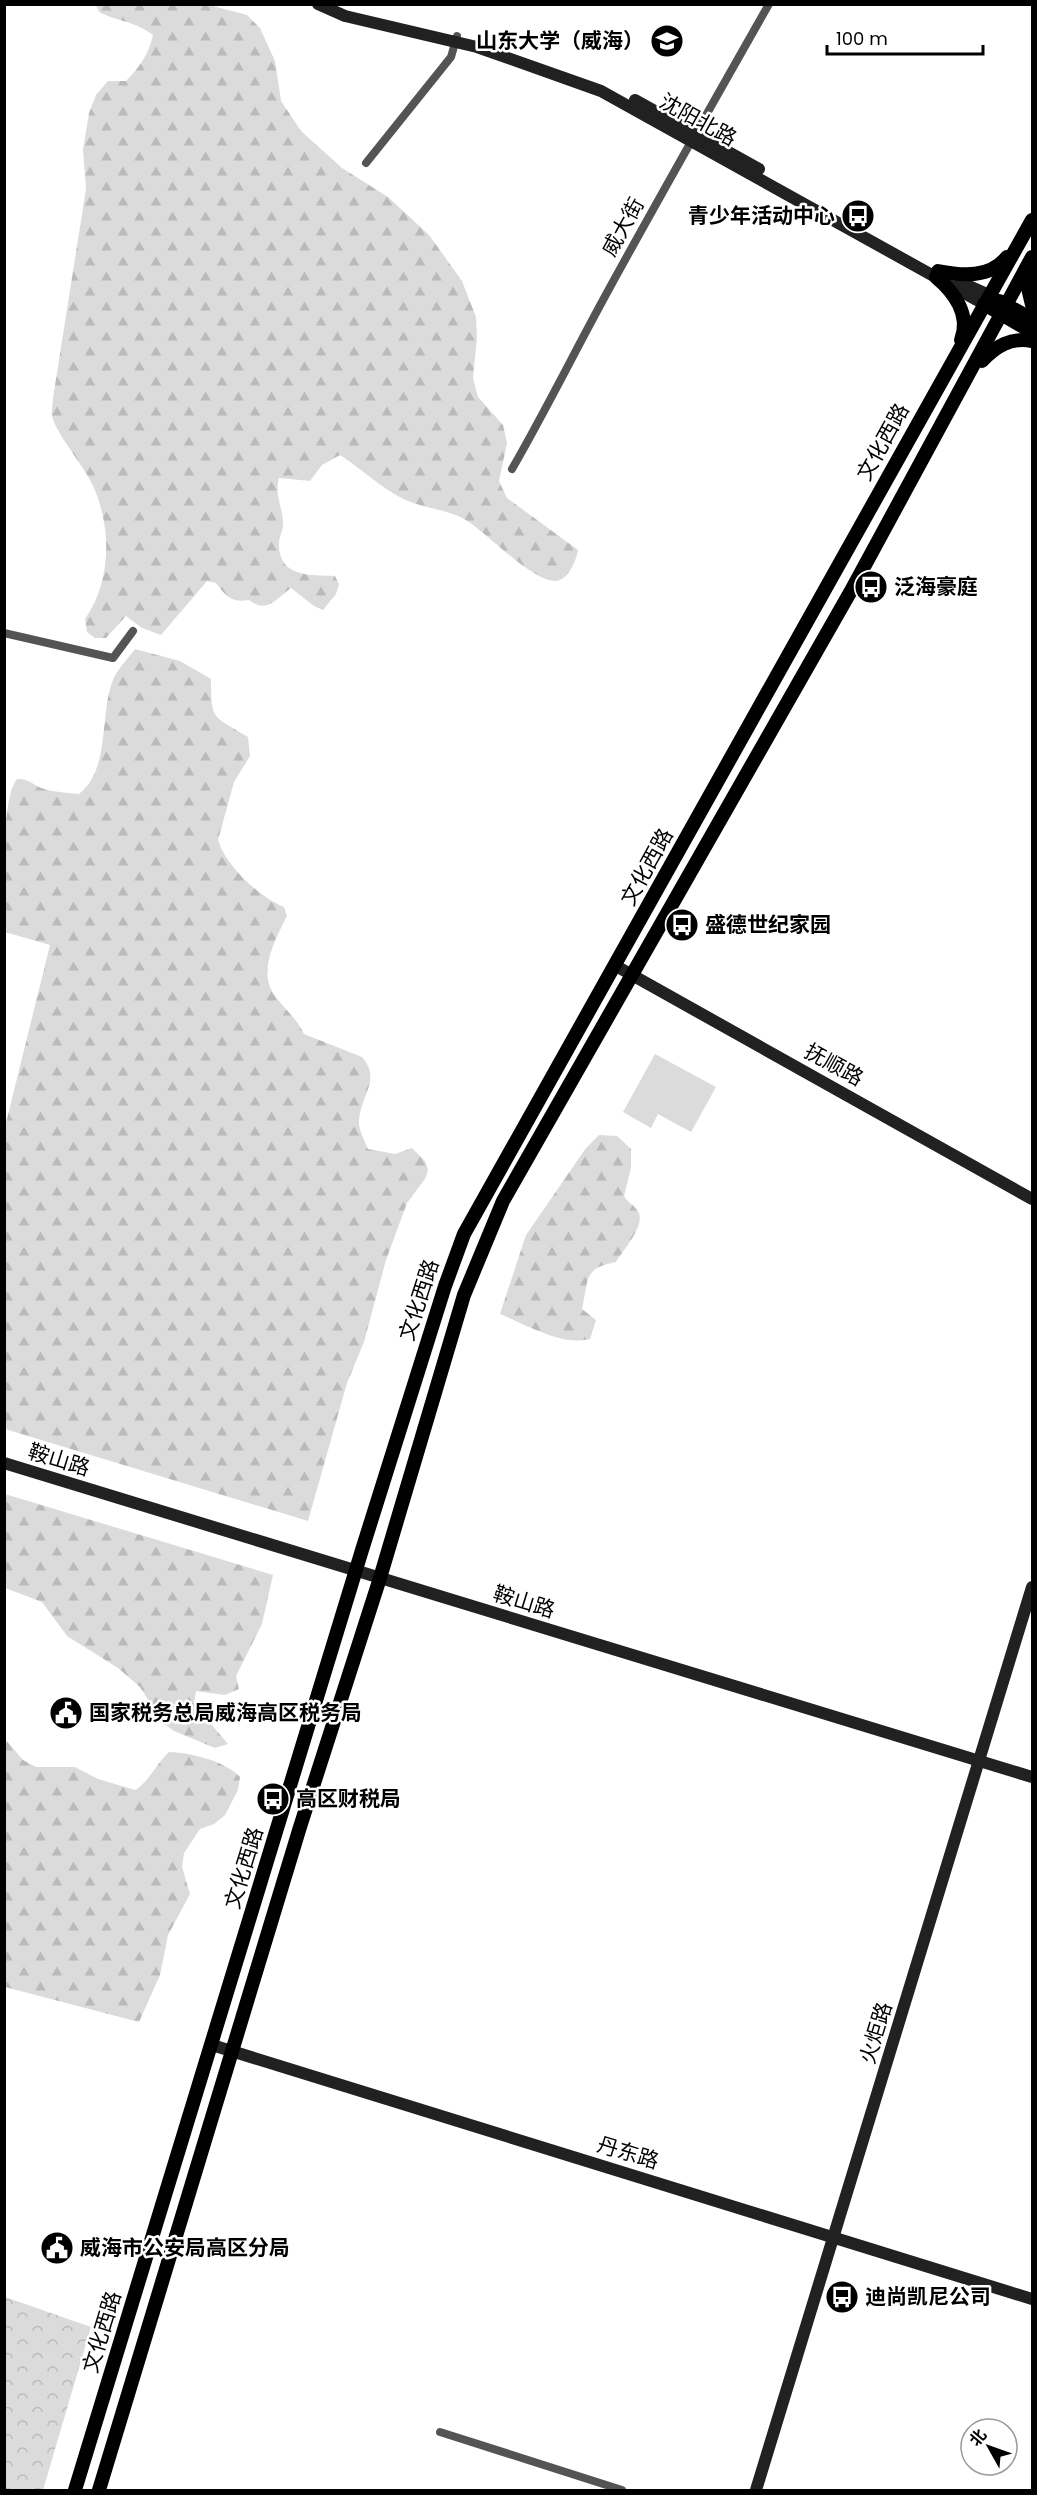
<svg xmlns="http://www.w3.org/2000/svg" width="1037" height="2495" viewBox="0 0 1037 2495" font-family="Poppins,'Noto Sans SC',sans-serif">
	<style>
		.green { fill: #dbdbdb }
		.forest { fill: url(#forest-firs) }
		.park { fill: url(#park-crowns) }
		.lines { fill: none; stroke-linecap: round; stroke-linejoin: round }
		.street { stroke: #545454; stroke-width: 8 }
		.secondary { stroke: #212121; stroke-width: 12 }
		.primary { stroke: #000; stroke-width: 14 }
		.labels { text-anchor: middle; stroke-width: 5; stroke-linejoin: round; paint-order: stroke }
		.poi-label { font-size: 21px; font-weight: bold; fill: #000; stroke: #fff; text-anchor: start }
		.street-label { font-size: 21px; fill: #000; stroke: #fff }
	</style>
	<defs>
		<pattern id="forest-firs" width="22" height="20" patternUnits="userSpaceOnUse" patternTransform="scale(1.5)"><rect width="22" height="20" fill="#dbdbdb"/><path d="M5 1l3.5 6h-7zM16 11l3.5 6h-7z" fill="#bababa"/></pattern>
		<pattern id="park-crowns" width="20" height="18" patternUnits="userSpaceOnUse" patternTransform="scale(1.5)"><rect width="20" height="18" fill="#dbdbdb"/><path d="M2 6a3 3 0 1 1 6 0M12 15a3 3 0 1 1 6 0" fill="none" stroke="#bababa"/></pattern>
	</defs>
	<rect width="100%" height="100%" fill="#fff"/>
	<path class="green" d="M655,1054L716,1087L691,1132L658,1114L651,1128L623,1112Z"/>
	<g class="forest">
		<path d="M96,5H209L247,15L260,28L275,61L281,101L301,131L342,168L388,197L429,235L462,281L476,317L477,337L473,378L478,397L503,425L507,443L499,481L507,498L578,550C576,561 568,581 555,581C533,581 488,535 469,522C452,510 427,509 408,501C384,491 362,469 340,455L322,465L310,481L279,478C274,494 283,508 283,524C283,531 279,537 279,543C278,578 311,575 335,576L339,584L336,594L323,610L314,606L291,588C276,599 267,614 249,600C231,603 226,596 216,583L207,581L161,635L142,628L126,616L106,638H95L87,632L85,619C111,582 112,530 94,488C86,468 56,434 52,416C51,411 53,403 53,398L86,189L83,150L89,113L96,95L108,81H126C140,67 148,55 153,35C135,21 119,22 99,12Z"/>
		<path d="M135,649L180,661L211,679C211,722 213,715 248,737L250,756L234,782L218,840C226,866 259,897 284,907L287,916C277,936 258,970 273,993C283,1008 296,1017 304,1034L362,1057C382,1080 360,1096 359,1121C358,1129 365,1141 368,1149L395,1154L412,1148L425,1161L428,1170L425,1179L407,1203L386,1260L364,1342L347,1383L308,1521L5,1429V1127L50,945L5,932C4,900 0,800 17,779C29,778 34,786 44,789C55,792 68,793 79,794C111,769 99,714 113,680C117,669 128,659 135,649Z"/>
		<path d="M599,1135L617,1136L631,1149V1168L624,1196C628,1203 633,1204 637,1210C648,1223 623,1250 616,1262C583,1268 589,1279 582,1309L596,1320L590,1339C561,1346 527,1325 500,1314L526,1235L586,1148Z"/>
		<path d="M5,1494L273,1575L262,1624L236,1676L239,1689L225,1695L196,1691L194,1704L228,1744L215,1748L174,1731L163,1723L140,1687L118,1668L67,1636L42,1602L5,1588Z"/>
		<path d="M5,1739L23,1760L36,1767H75L98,1779L135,1790C150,1781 156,1764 169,1752C192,1753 225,1761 240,1777L238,1790L225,1815L214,1824L200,1829L184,1853L182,1867L190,1894L168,1935L160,1975L139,2022L5,1987Z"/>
	</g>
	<path class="park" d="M5,2297L91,2327L43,2490H5Z"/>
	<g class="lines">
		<g class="street">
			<path d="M366,163L451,57L457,36"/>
			<path d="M512,469C546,410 576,349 609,289C661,194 715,99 769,4"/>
			<path d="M4,633L113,658L133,631"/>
			<path d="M440,2432L622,2490"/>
		</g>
		<g class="secondary">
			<path d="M318,4L345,16L477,47L601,91L984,304"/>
			<path d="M635,100L759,169"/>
			<path d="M960,282L989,295"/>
			<path d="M616,966L1032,1199"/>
			<path d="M4,1463L1032,1777"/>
			<path d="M212,2045L1032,2299"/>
			<path d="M756,2490L1032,1587"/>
		</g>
		<g class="primary">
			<path d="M1031,269L1028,288L1032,305"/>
			<path d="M938,271C963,276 990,278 1007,257"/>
			<path d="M936,277C954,292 971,315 961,340"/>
			<path d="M999,301L1032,319"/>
			<path d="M984,304L1032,332"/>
			<path d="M982,361C996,346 1011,337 1032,341"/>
			<path d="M75,2490L362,1550L445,1286L464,1234L1032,220"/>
			<path d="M99,2490L300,1827L380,1578L464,1295L503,1201L852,589L1032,257"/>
		</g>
	</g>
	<defs>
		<symbol id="university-disc" viewBox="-11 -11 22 22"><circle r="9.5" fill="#000" stroke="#fff"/><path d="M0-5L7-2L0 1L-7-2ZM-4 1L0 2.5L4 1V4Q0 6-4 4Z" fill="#fff"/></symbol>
		<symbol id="bus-disc" viewBox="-11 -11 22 22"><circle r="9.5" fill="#000" stroke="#fff"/><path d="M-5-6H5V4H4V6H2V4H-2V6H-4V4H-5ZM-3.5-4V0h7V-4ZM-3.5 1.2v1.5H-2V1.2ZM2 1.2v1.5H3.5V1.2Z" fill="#fff"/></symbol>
		<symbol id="civic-disc" viewBox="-11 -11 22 22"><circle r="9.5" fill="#000" stroke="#fff"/><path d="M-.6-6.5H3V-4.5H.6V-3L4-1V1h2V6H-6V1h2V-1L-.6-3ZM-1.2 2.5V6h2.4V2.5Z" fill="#fff"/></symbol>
	</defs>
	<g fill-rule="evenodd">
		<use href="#university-disc" x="648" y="22" width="38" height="38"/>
		<use href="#bus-disc" x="839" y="197" width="38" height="38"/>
		<use href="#bus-disc" x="852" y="568" width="38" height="38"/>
		<use href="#bus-disc" x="663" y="906" width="38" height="38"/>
		<use href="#civic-disc" x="47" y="1694" width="38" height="38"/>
		<use href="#bus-disc" x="254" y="1780" width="38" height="38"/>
		<use href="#civic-disc" x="38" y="2229" width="38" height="38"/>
		<use href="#bus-disc" x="823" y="2278" width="38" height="38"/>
	</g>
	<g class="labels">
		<g class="poi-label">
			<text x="644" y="48" text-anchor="end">山东大学（威海）</text>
			<text x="835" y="223" text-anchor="end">青少年活动中心</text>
			<text x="894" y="594">泛海豪庭</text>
			<text x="705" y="932">盛德世纪家园</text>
			<text x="89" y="1720">国家税务总局威海高区税务局</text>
			<text x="296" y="1806">高区财税局</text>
			<text x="80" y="2255">威海市公安局高区分局</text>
			<text x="865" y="2304">迪尚凯尼公司</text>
		</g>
		<g class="street-label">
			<text transform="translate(698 120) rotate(29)" y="7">沈阳北路</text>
			<text transform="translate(623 227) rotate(-61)" y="7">威大街</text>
			<text transform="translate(883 442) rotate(-61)" y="7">文化西路</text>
			<text transform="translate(647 867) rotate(-61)" y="7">文化西路</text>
			<text transform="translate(834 1065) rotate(29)" y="7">抚顺路</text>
			<text transform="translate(419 1300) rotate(-72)" y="7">文化西路</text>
			<text transform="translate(59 1460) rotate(17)" y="7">鞍山路</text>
			<text transform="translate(524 1602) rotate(17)" y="7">鞍山路</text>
			<text transform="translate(244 1868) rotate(-73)" y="7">文化西路</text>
			<text transform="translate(876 2033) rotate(-73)" y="7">火炬路</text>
			<text transform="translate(628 2153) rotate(17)" y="7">丹东路</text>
			<text transform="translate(102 2332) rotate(-73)" y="7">文化西路</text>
		</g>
	</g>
	<rect width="1037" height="2495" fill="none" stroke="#000000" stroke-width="12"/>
	<g transform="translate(989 2447) rotate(310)"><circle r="28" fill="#ffffff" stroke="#999999" stroke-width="1.5"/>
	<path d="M0-4.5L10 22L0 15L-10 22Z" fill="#000000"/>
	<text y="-9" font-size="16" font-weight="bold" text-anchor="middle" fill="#000000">北</text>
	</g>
	<path d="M827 45v9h156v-9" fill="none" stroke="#000000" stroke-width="3"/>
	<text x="836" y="45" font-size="18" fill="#000000" stroke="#ffffff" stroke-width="4.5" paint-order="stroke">100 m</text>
</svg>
